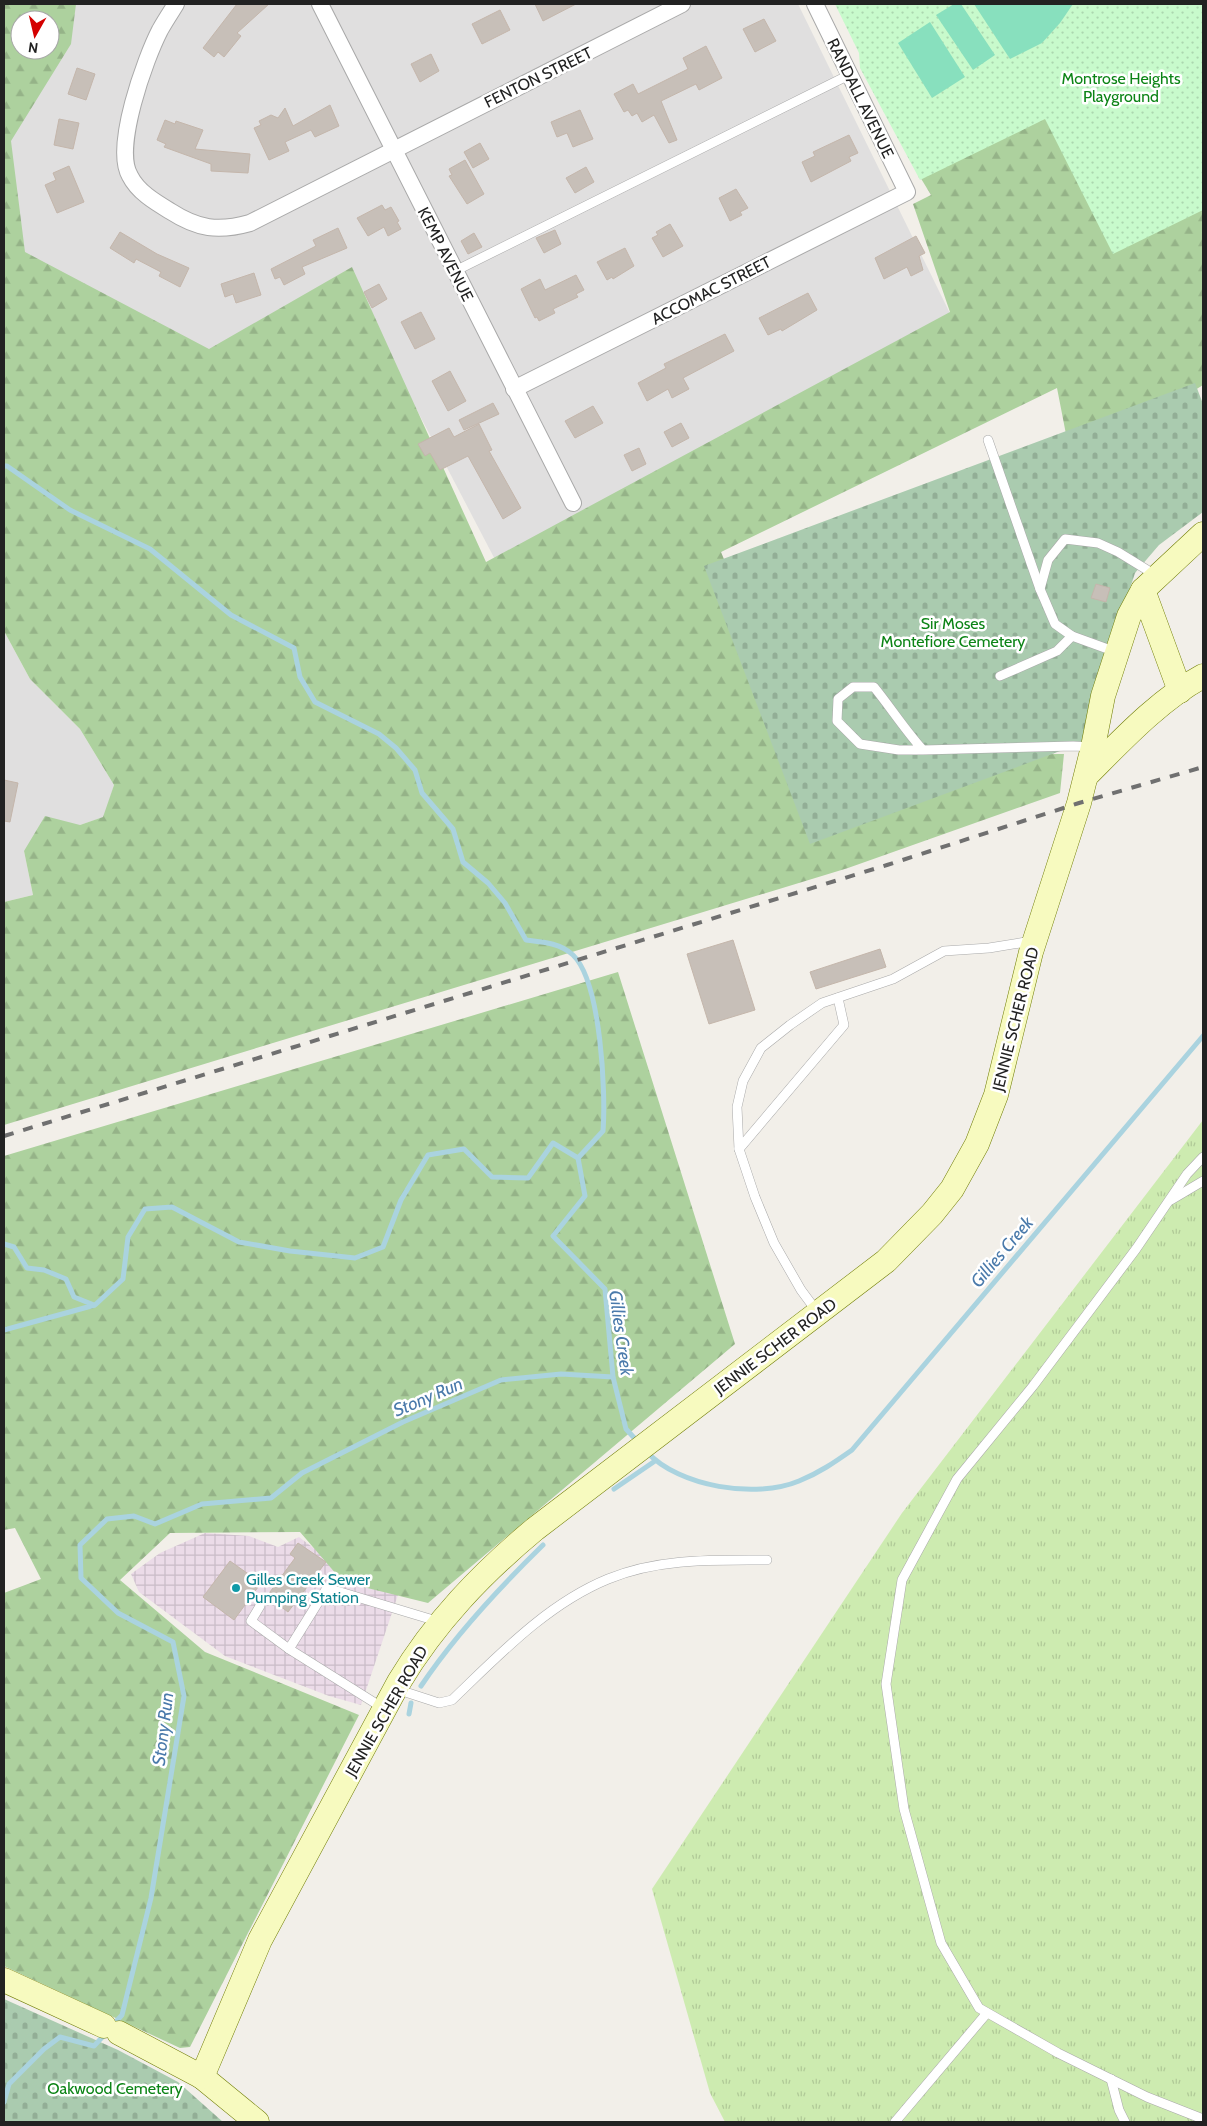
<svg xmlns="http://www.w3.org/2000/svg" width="1207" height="2126" viewBox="0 0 1207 2126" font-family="Cabin,sans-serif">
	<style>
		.residential { fill: #e0dfdf; fill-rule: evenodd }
		.industrial { fill: url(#industrial-grid) }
		.grass { fill: url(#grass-tufts) }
		.forest { fill: url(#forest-firs); fill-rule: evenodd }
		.cemetery { fill: url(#cemetery-stones) }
		.park { fill: url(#park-dots) }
		.pitch { fill: #88e0be }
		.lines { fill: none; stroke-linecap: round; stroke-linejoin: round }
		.stream { stroke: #aad3df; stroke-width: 5 }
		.building { fill: #c7bfb8; stroke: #c4b6ab }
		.lane-casing { stroke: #a9a9a9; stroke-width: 10 }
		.street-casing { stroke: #a9a9a9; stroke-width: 18 }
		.secondary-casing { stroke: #707d05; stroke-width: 25 }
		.lane { stroke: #fff; stroke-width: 9 }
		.street { stroke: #fff; stroke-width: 16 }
		.secondary { stroke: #f7fabf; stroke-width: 24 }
		.rail { stroke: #707070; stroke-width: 4; stroke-dasharray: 10 10; stroke-linecap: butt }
		.culture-dot { fill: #0f9aa8; stroke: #fff; stroke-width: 2 }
		.labels { text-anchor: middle; stroke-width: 5; stroke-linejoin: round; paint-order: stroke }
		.street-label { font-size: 16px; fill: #222; stroke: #fff }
		.park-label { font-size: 16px; fill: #0c8416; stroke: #fff }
		.culture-label { font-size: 16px; fill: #0d838f; stroke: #fff; text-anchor: start }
		.water-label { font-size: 18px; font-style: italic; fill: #4a7aab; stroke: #fff }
	</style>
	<defs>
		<pattern id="industrial-grid" width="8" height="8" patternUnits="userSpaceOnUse" patternTransform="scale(1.25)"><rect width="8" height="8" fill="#ebdbe8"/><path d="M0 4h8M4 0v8" fill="none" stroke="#c9bcc7"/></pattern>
		<pattern id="grass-tufts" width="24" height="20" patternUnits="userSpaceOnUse" patternTransform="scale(1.25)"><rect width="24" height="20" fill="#cdebb0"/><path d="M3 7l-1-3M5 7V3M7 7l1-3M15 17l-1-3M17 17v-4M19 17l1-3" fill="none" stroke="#b0c997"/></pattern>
		<pattern id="forest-firs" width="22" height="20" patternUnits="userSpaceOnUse" patternTransform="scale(1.25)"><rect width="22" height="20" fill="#add19e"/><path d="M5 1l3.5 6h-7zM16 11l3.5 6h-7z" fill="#95b388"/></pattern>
		<pattern id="cemetery-stones" width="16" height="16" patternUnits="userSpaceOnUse" patternTransform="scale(1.25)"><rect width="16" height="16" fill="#aacbaf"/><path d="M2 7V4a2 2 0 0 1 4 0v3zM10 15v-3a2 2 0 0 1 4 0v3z" fill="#92ae96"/></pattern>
		<pattern id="park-dots" width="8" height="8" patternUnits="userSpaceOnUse" patternTransform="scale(1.25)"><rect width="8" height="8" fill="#c8facc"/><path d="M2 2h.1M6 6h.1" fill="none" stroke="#acd6af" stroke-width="1.8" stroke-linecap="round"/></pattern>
	</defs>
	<rect width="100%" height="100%" fill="#f2efe9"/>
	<g class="residential">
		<path d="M4,4H798L968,350L512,592L361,303L206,377L4,261ZM20,20H50V50H20Z"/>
		<path d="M4,631L30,679L80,729L114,785L104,817L80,825L24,851L33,895L4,902Z"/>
	</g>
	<path class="industrial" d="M205,1533L249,1536L278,1547L299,1537L357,1581L398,1595L361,1705L329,1696L225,1656L139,1592L131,1574L160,1553Z"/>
	<path class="grass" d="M1203,1120V2122H725L710,2093L652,1889L902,1513Z"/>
	<g class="forest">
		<path d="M4,4H76L71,44L11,141L25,252L209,349L352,267L486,562L950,312L913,204L931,195L914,167L1012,101L1203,178V385L1118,439L1079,501L1057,388L721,552L764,656L841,755L1064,754L1060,793L848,868L4,1125V902L33,895L24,851L45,816L80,825L103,817L114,785L80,729L30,679L4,631ZM20,20H50V50H20Z"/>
		<path d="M618,972L735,1344L428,1603L343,1582L300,1532L170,1533L120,1580L205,1652L359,1715L190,2047L180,2048L4,1966V1593L41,1579L15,1528L4,1530V1156Z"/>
	</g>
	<g class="cemetery">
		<path d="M1195,383L1203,404V512L1159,545L1135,573L1110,650L1087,741L810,844L704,566Z"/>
		<path d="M4,1999L118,2050L178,2082L223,2122H4Z"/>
	</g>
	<path class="park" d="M835,4H1203V210L1113,254L1045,119L920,180L860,68L859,53Z"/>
	<g class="pitch">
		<path d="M954,4H961L995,55L973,70L936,15Z"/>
		<path d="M974,4H1073L1060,23L1042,43L1010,59Z"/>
		<path d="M930,22L965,77L932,98L898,43Z"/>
	</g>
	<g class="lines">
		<g class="stream">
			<path d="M4,466H7L70,510L150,549L231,615L294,648L300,677L315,702L379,734L396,748L415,770L422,793L453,829L463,862L488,883L505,903L526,940C543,942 560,943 573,955C601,982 606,1093 603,1131L578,1158"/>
			<path d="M4,1244L14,1247L27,1268L44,1270L66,1279L74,1297L94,1305"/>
			<path d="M4,1330L95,1305L123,1279L128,1237L145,1209L172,1207L239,1242L290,1251L355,1258L383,1247L401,1200L428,1155L464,1149L492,1177L528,1178L553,1143L578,1158L585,1196L553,1236L605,1289L613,1377L626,1429L638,1442"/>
			<path d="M647,1452C679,1487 756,1499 799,1481C819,1473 835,1462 852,1450L1203,1036"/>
			<path d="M614,1489L655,1461"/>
			<path d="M421,1686C455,1635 499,1588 543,1545"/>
			<path d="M409,1714L411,1703"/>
			<path d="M111,2027L122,2015L151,1898L184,1696L173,1642L118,1613L81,1578L80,1545L107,1519L134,1516L155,1524L202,1504L271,1498L302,1473L403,1422L501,1380L561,1374L613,1377"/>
			<path d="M4,2102L9,2084L44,2049L60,2037L94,2046L106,2033"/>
		</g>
	</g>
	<g class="building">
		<path d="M237,4H269L237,33L241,36L224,57L218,52L214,57L203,48Z"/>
		<path d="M535,4H576L543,21Z"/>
		<path d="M500,10L510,30L482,44L472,24Z"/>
		<path d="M764,19L776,41L755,52L743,29Z"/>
		<path d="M706,46L722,78L699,90L696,84L661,101L677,140L669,143L654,115L642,122L637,113L632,116L628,110L624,112L614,94L633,84L638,94L688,69L683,58Z"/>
		<path d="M431,54L439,71L420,82L411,64Z"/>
		<path d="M77,68L95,74L86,100L68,94Z"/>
		<path d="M330,105L339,126L315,137L311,130L285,142L289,151L269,160L254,128L261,125L259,121L271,115L278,118L285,108L293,126Z"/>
		<path d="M580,110L593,139L573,147L567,133L557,137L551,122Z"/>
		<path d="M59,119L79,123L73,149L54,145Z"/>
		<path d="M165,120L175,124L176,121L203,130L195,149L250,154L248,173L211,171V164L164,147L166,144L157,140Z"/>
		<path d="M849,135L858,153L849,157L851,161L811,182L802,162L815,156L813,152Z"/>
		<path d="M480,143L489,159L473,168L464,152Z"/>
		<path d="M465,160L484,194L467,204L449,176L452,175L449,169Z"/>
		<path d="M69,166L84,202L57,213L45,185L56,180L53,173Z"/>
		<path d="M586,167L594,182L575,193L566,178Z"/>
		<path d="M736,189L748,208L740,212L742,215L730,221L719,198Z"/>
		<path d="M382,205L385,210L391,207L399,221L397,222L401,229L388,236L384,227L368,236L357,218Z"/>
		<path d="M670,224L683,246L663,257L652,238L658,235L656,232Z"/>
		<path d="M338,228L347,248L302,267L305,274L284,285L280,277L275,279L271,269L316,246L313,240Z"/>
		<path d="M555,230L561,244L544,253L536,238Z"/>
		<path d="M120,232L157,254L189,268L180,287L159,276L161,272L136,259L134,263L110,248Z"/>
		<path d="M474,233L482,247L468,254L461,241Z"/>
		<path d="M916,236L925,253L919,256L923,270L911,276L907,267L884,279L875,258Z"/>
		<path d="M625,248L634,266L613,279L612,277L607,280L597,262Z"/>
		<path d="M254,273L261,295L236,303L233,294L225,297L221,284Z"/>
		<path d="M576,275L584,290L576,294L578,297L553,309L555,313L539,321L537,317L535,318L521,289L540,279L545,290Z"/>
		<path d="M379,284L387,299L372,308L364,292Z"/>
		<path d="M808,293L817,310L782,331L781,329L768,335L759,318Z"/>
		<path d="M421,312L435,339L415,349L401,322Z"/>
		<path d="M725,334L734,351L683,378L689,389L672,398L668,389L647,401L638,383L666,368L664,364Z"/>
		<path d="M450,371L466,401L448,411L432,381Z"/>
		<path d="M493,403L499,414L464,430L459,420Z"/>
		<path d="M593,406L603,423L575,438L565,421Z"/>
		<path d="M681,423L689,438L672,447L664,432Z"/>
		<path d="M479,424L492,450L489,451L521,508L503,519L468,456L440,470L430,453L425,456L418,444L449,428L454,437Z"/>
		<path d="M639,448L646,464L632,471L624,455Z"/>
		<path d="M1096,584L1110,588L1106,602L1091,598Z"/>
		<path d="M4,780L18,783L10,822L4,821Z"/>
		<path d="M733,940L755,1010L709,1024L687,954Z"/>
		<path d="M880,949L886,967L816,989L810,972Z"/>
		<path d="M298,1543L326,1562L288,1612L267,1596L295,1558L290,1554Z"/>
		<path d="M230,1561L261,1583L234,1620L203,1597Z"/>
	</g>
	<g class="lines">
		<defs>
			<g id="lane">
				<path d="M455,271L849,75"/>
				<path d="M988,440L1040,589"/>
				<path d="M1116,652L1072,636L1055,624L1040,589L1048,560L1065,539L1098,543L1118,552L1157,576"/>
				<path d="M1000,676L1057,651L1072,636"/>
				<path d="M923,750C905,730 891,708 874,687H853L838,699L837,721L860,744L899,750H923L1073,746L1093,747"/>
				<path d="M739,1149L844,1025L838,998"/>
				<path d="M1203,1157L1187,1174L1136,1249L1033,1386L957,1479L902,1580L886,1684L904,1809L941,1943L979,2008L1058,2053L1147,2097L1203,2119"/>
				<path d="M1171,1200L1203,1181"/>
				<path d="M818,1313L801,1290L774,1243L755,1197L739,1149L737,1107L743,1081L761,1048L790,1025L822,1003L893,979L944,951L989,948L1032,941"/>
				<path d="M260,1606L251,1621L289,1649L383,1708"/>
				<path d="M289,1649L327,1588L440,1622"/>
				<path d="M396,1689L439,1703L452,1700C499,1655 547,1604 608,1579C658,1558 714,1560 767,1560"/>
				<path d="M1111,2079L1119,2110L1125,2122"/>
				<path d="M895,2122L987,2013"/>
			</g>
			<g id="street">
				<path d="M176,4C171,12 165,21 160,30C145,59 113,148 130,176C138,192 155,202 170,211C198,229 218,232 250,223L682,4"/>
				<path d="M320,4L573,503"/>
				<path d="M514,389L907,192L815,4"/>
			</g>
			<g id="secondary">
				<path d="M1143,590L1180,691"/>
				<path d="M1087,775C1121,741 1160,699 1203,676"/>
				<path d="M4,1980L104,2026"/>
				<path d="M119,2033L202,2077L257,2122"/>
				<path d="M202,2077L260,1940L399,1682C435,1622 481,1574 535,1529L886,1261L932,1214L952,1189L977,1144L996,1095L1031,952L1079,803L1093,747L1103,696L1129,616L1143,590L1203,534"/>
			</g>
		</defs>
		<use href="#lane" class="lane-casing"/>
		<use href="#street" class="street-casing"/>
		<use href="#secondary" class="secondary-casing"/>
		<use href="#lane" class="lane"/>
		<use href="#street" class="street"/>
		<use href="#secondary" class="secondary"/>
		<path class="rail" d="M4,1136L887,865L1079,803L1203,767"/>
	</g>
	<circle class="culture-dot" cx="236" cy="1588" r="5"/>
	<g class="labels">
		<g class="street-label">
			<text transform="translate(538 77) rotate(-26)" y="6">FENTON STREET</text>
			<text transform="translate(861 98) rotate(64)" y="6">RANDALL AVENUE</text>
			<text transform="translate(446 254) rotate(63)" y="6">KEMP AVENUE</text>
			<text transform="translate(711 290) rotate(-27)" y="6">ACCOMAC STREET</text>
			<text transform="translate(1015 1019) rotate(-76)" y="6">JENNIE SCHER ROAD</text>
			<text transform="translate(775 1346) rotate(-37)" y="6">JENNIE SCHER ROAD</text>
			<text transform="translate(386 1711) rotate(-60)" y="6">JENNIE SCHER ROAD</text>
		</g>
		<g class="park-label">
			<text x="1121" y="84">Montrose Heights<tspan x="1121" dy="18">Playground</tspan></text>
			<text x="953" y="629">Sir Moses<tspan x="953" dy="18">Montefiore Cemetery</tspan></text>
			<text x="115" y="2094">Oakwood Cemetery</text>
		</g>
		<g class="culture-label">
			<text x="246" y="1585">Gilles Creek Sewer<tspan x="246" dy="18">Pumping Station</tspan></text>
		</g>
		<g class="water-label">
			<text transform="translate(1002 1252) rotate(-50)" y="6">Gillies Creek</text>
			<text transform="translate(621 1333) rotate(82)" y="6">Gillies Creek</text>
			<text transform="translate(428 1397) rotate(-23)" y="6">Stony Run</text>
			<text transform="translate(163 1729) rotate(-83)" y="6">Stony Run</text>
		</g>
	</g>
	<rect width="1207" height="2126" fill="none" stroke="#222222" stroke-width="10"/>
	<g transform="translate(35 35) rotate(188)"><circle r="24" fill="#ffffff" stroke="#a7a7a7"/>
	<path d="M0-4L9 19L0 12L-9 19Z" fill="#d40000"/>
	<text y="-8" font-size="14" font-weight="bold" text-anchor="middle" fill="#222222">N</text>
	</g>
</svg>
